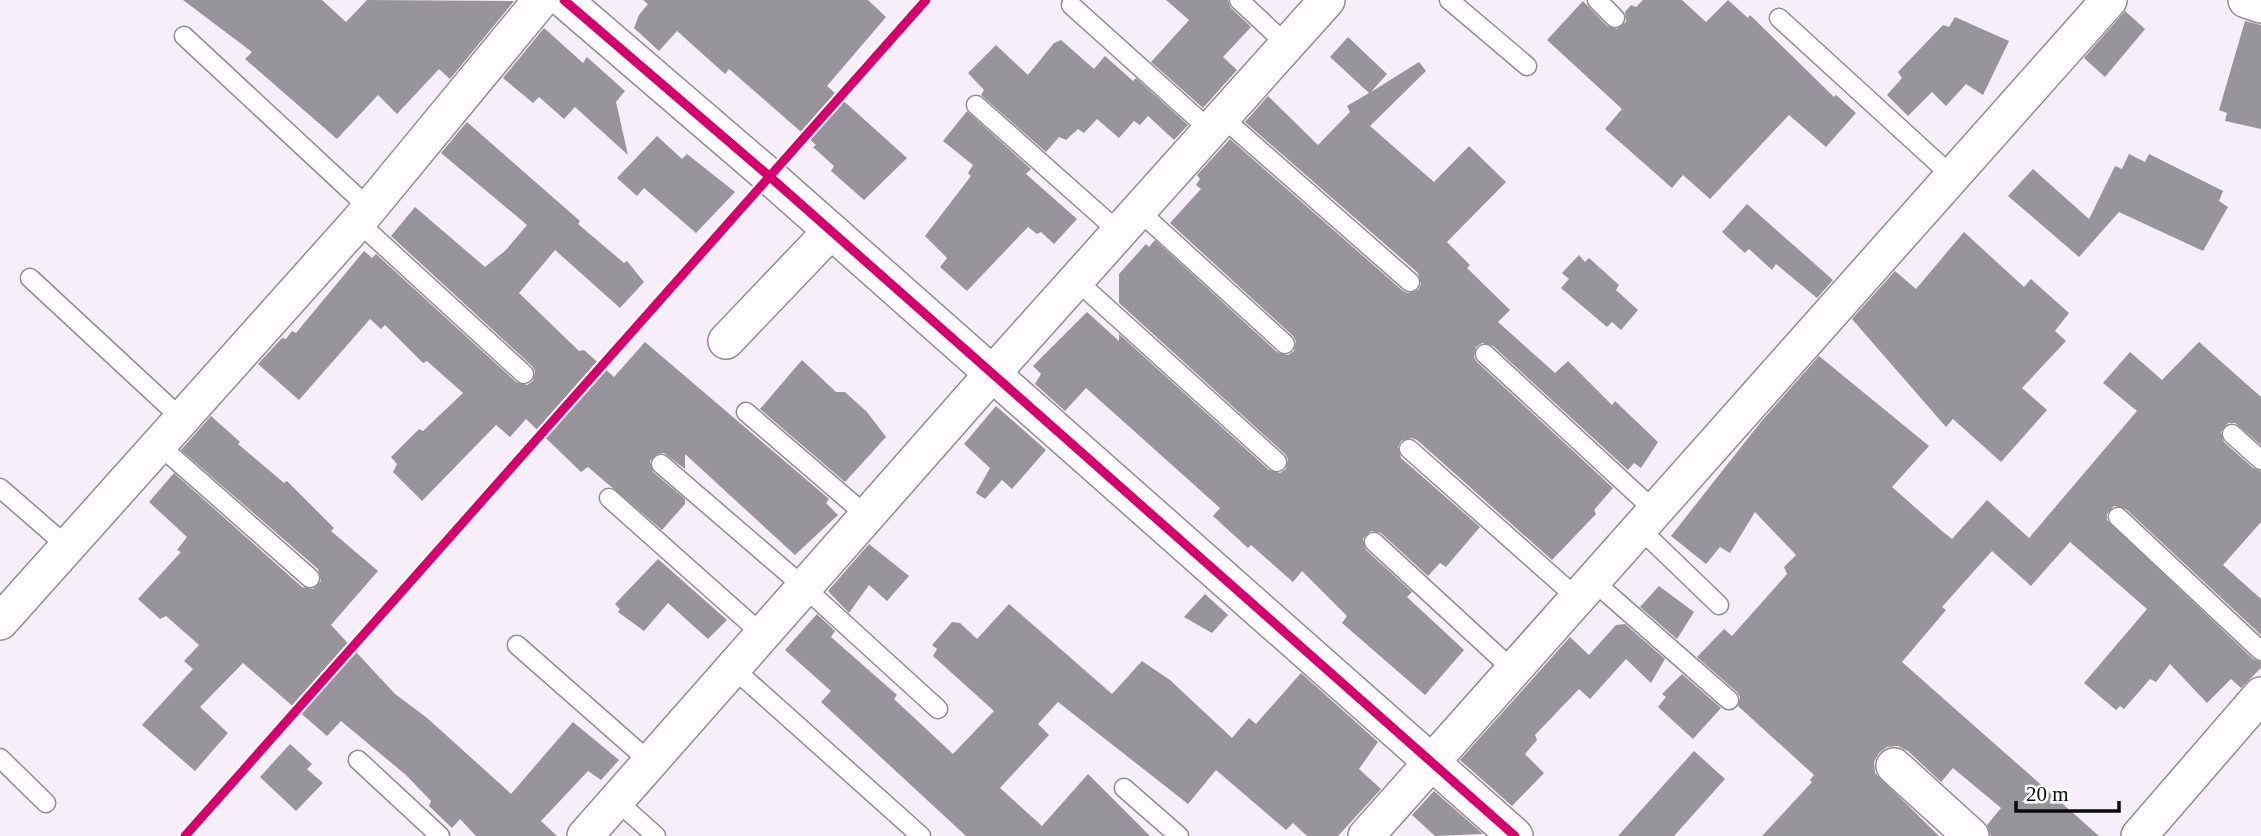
<svg xmlns="http://www.w3.org/2000/svg" width="2261" height="836" viewBox="0 0 2261 836" font-family="'Times New Roman',serif">
	<style>
		.building { fill: #98949b }
		.lines { fill: none; stroke-linecap: round; stroke-linejoin: round }
		.service-casing { stroke: #908d91; stroke-width: 21 }
		.minor-casing { stroke: #908d91; stroke-width: 38 }
		.service { stroke: #fefcfe; stroke-width: 18 }
		.minor { stroke: #fefcfe; stroke-width: 35 }
		.cycleway-casing { stroke: #fff; stroke-width: 13 }
		.cycleway { stroke: #d6006c; stroke-width: 9 }
	</style>
	<rect width="100%" height="100%" fill="#f6eef8"/>
	<g class="building">
		<path d="M183,0H322L346,22L367,0L514,1L450,79L439,69L397,114L378,95L337,139L245,59L252,52Z"/>
		<path d="M643,0H868L886,17L827,86L907,158L864,200L831,171L834,166L813,147L816,145L729,69L725,74L677,31L659,51L634,28L639,15L648,4Z"/>
		<path d="M1166,0H1228L1231,8L1251,27L1223,57L1237,70L1203,108L1151,62L1189,20Z"/>
		<path d="M1643,0H1682L1706,22L1728,0L1748,18L1750,15L1834,97L1836,95L1856,113L1826,147L1789,115L1710,199L1683,175L1672,188L1605,129L1622,109L1547,40L1583,1L1607,26L1617,29L1626,22L1625,12L1631,5L1636,7Z"/>
		<path d="M2125,11L2145,29L2105,77L2084,58Z"/>
		<path d="M1955,17L2009,41L1983,95L1966,84L1946,106L1932,92L1908,116L1887,95L1902,78L1898,72L1943,25L1949,27Z"/>
		<path d="M2245,21L2261,25V129L2225,121L2227,113L2219,110Z"/>
		<path d="M544,28L583,63L587,57L625,91L616,102L628,155L575,107L564,119L539,97L533,103L503,78Z"/>
		<path d="M1348,37L1387,74L1371,92L1419,62L1426,71L1370,126L1434,182L1469,146L1506,182L1447,242L1470,265L1467,268L1510,310L1498,322L1555,373L1568,361L1612,405L1615,401L1658,442L1641,468L1634,463L1628,470L1493,346L1482,343L1476,347L1474,357L1477,362L1613,488L1594,510L1596,514L1552,560L1417,440L1411,438L1401,441L1398,447L1401,458L1480,527L1446,567L1440,563L1428,576L1381,533L1371,531L1363,539L1366,550L1412,592L1407,597L1464,650L1425,695L1342,623L1347,616L1302,571L1293,582L1251,545L1248,548L1213,516L1220,508L1086,388L1065,411L1035,384L1041,374L1033,366L1087,312L1119,341V334L1269,470L1280,473L1286,469L1288,459L1285,454L1119,303V274L1146,244L1149,247L1155,240L1277,352L1288,355L1294,351L1296,341L1293,336L1170,223L1201,189L1196,185L1200,179L1197,175L1230,139L1403,291L1408,293L1418,290L1421,284L1418,273L1245,122L1268,96L1318,145L1350,112L1347,106L1369,93L1330,57Z"/>
		<path d="M1061,40L1094,69L1105,56L1133,81L1136,78L1188,125L1174,140L1148,116L1140,125L1134,121L1119,138L1097,119L1084,133L1078,129L1066,140L1059,137L1046,152L981,95L984,90L968,73L996,45L1028,75L1054,43Z"/>
		<path d="M967,111L1031,169L1026,174L1077,219L1054,244L1041,232L1037,234L1028,227L967,291L940,267L947,258L925,236L971,176L968,173L973,165L943,141Z"/>
		<path d="M467,122L580,221L578,224L624,263L627,261L644,282L620,308L555,250L519,293L579,351L584,350L614,377L645,342L829,499L826,503L838,515L795,555L685,454V469L664,453L657,454L650,461L653,472L685,499V504L662,530L588,467L581,472L526,419L510,437L496,425L422,501L393,472L397,464L391,457L419,429L423,431L463,393L427,361L423,363L385,325L381,329L370,319L299,400L258,364L282,338L286,339L292,331L296,333L364,251L372,258L376,254L516,382L527,385L533,381L535,371L532,366L391,236L415,207L485,267L506,250L527,225L441,153Z"/>
		<path d="M657,136L682,159L687,154L735,192L696,233L644,188L637,196L617,178Z"/>
		<path d="M2129,154L2145,162L2149,154L2223,191L2219,201L2228,207L2203,251L2119,212L2079,257L2008,196L2033,169L2089,219L2115,166L2122,169Z"/>
		<path d="M1747,204L1833,280L1817,298L1776,264L1772,270L1749,249L1745,253L1722,232Z"/>
		<path d="M1964,232L2024,287L2031,279L2069,313L2055,331L2066,341L2022,388L2047,410L2001,462L1953,419L1946,427L1852,319L1895,271L1916,289Z"/>
		<path d="M1579,255L1585,262L1589,258L1619,285L1616,290L1638,310L1621,330L1612,322L1607,327L1561,288L1569,279L1562,273Z"/>
		<path d="M2199,342L2261,397V445L2235,423H2228L2221,432L2224,442L2253,468L2261,471V522L2223,565L2261,599V635L2126,509L2114,506L2107,514V520L2253,659L2261,662V668L2241,688L2231,679L2207,703L2170,664L2156,682L2150,679L2124,709L2120,706L2116,710L2084,683L2147,609L2070,542L2031,586L1992,551L1942,607L1946,610L1902,662L2099,836H1991L1987,825L2001,808L1953,768L1941,782L1908,751L1898,746L1887,747L1879,753L1874,762L1875,773L1939,836H1762L1812,782L1810,780L1814,775L1738,706L1740,697L1737,692L1697,657L1724,629L1732,636L1787,574L1784,567L1796,555L1755,512L1730,553L1720,547L1706,564L1671,536L1760,423L1819,356L1929,446L1892,487L1942,531L1952,539L1987,500L2029,538L2137,411L2103,383L2130,352L2162,380Z"/>
		<path d="M802,360L836,392H845L867,412L886,437L845,482L760,409Z"/>
		<path d="M996,406L1046,450L1012,489L1002,480L985,499L976,493L990,468L964,444Z"/>
		<path d="M211,416L240,442L238,444L284,483L287,481L334,528L331,531L378,571L331,625L395,694L426,717L508,791L511,794L573,722L619,760L601,780L588,771L541,821L557,836H476L460,819L452,828L429,806L431,801L406,775L341,721L327,736L243,663L200,707L228,733L195,771L142,725L193,669L184,661L199,645L166,616L160,619L138,599L181,552L177,550L187,537L149,502L174,473L302,587L313,589L321,581L318,569L181,450Z"/>
		<path d="M869,544L909,576L887,601L869,585L849,613L828,591Z"/>
		<path d="M658,559L727,620L708,639L668,603L644,631L618,612L620,609L615,604Z"/>
		<path d="M1659,586L1694,612L1677,639L1640,607Z"/>
		<path d="M1205,594L1228,615L1212,633L1184,617Z"/>
		<path d="M1009,604L1112,694L1142,661L1170,680L1232,738L1249,718L1256,724L1301,673L1378,742L1359,769L1381,789L1338,836H1307L1293,823L1286,830L1216,770L1188,804L1058,702L1038,724L1049,735L1000,788L1042,826L1088,774L1150,836H966L821,702L831,691L785,650L817,614L835,631L831,637L897,695L894,699L953,754L994,711L933,656L937,649L932,645L952,622L960,623L977,639Z"/>
		<path d="M1625,624L1665,659L1651,683L1626,659L1590,699L1579,689L1535,735L1537,740L1525,754L1544,773L1512,806L1460,760L1570,637L1589,655L1616,625Z"/>
		<path d="M1682,674L1721,708L1693,739L1658,707L1666,697L1662,694Z"/>
		<path d="M290,744L312,764L307,769L323,783L296,811L260,777Z"/>
		<path d="M1694,751L1725,779L1674,836H1618Z"/>
		<path d="M1434,791L1483,834L1435,836L1412,815Z"/>
	</g>
	<g class="lines">
		<defs>
			<g id="service">
				<path d="M1239,0L1287,45"/>
				<path d="M1449,0L1527,66"/>
				<path d="M1597,0L1615,18"/>
				<path d="M1071,5L1210,130"/>
				<path d="M1779,18L1952,176"/>
				<path d="M184,36L369,208"/>
				<path d="M976,105L1119,232"/>
				<path d="M1222,117L1410,282"/>
				<path d="M1138,210L1285,344"/>
				<path d="M358,222L524,374"/>
				<path d="M30,278L182,419"/>
				<path d="M1076,280L1277,462"/>
				<path d="M1485,354L1654,510"/>
				<path d="M746,412L867,516"/>
				<path d="M2232,434L2261,460"/>
				<path d="M159,445L310,578"/>
				<path d="M1409,449L1576,597"/>
				<path d="M661,464L804,587L938,709"/>
				<path d="M0,488L68,547"/>
				<path d="M609,498L762,634"/>
				<path d="M2118,517L2261,651"/>
				<path d="M1638,527L1719,605"/>
				<path d="M1374,542L1512,669"/>
				<path d="M1592,580L1729,700"/>
				<path d="M517,645L650,762"/>
				<path d="M733,668L921,836"/>
				<path d="M0,758L46,803"/>
				<path d="M358,760L440,836"/>
				<path d="M1124,788L1179,836"/>
				<path d="M617,801L656,836"/>
			</g>
			<g id="minor">
				<path d="M564,0L769,176L1515,836"/>
				<path d="M2246,0L2261,5"/>
				<path d="M726,341L831,231"/>
				<path d="M0,622L358,222L541,0"/>
				<path d="M1894,766L1971,836"/>
				<path d="M585,836L992,374L1327,0"/>
				<path d="M1366,836L2109,0"/>
				<path d="M2139,836L2261,695"/>
			</g>
		</defs>
		<use href="#service" class="service-casing"/>
		<use href="#minor" class="minor-casing"/>
		<use href="#service" class="service"/>
		<use href="#minor" class="minor"/>
		<defs>
			<g id="cycleway">
				<path d="M564,0L769,176L1515,836"/>
				<path d="M185,836L926,0"/>
			</g>
		</defs>
		<use href="#cycleway" class="cycleway-casing"/>
		<use href="#cycleway" class="cycleway"/>
	</g>
	<path d="M2016 801v10h103v-10" fill="none" stroke="#0a0a0a" stroke-width="3.5"/>
	<text x="2026" y="801" font-size="21" fill="#0a0a0a" stroke="#ffffff" stroke-width="5" paint-order="stroke">20 m</text>
</svg>
